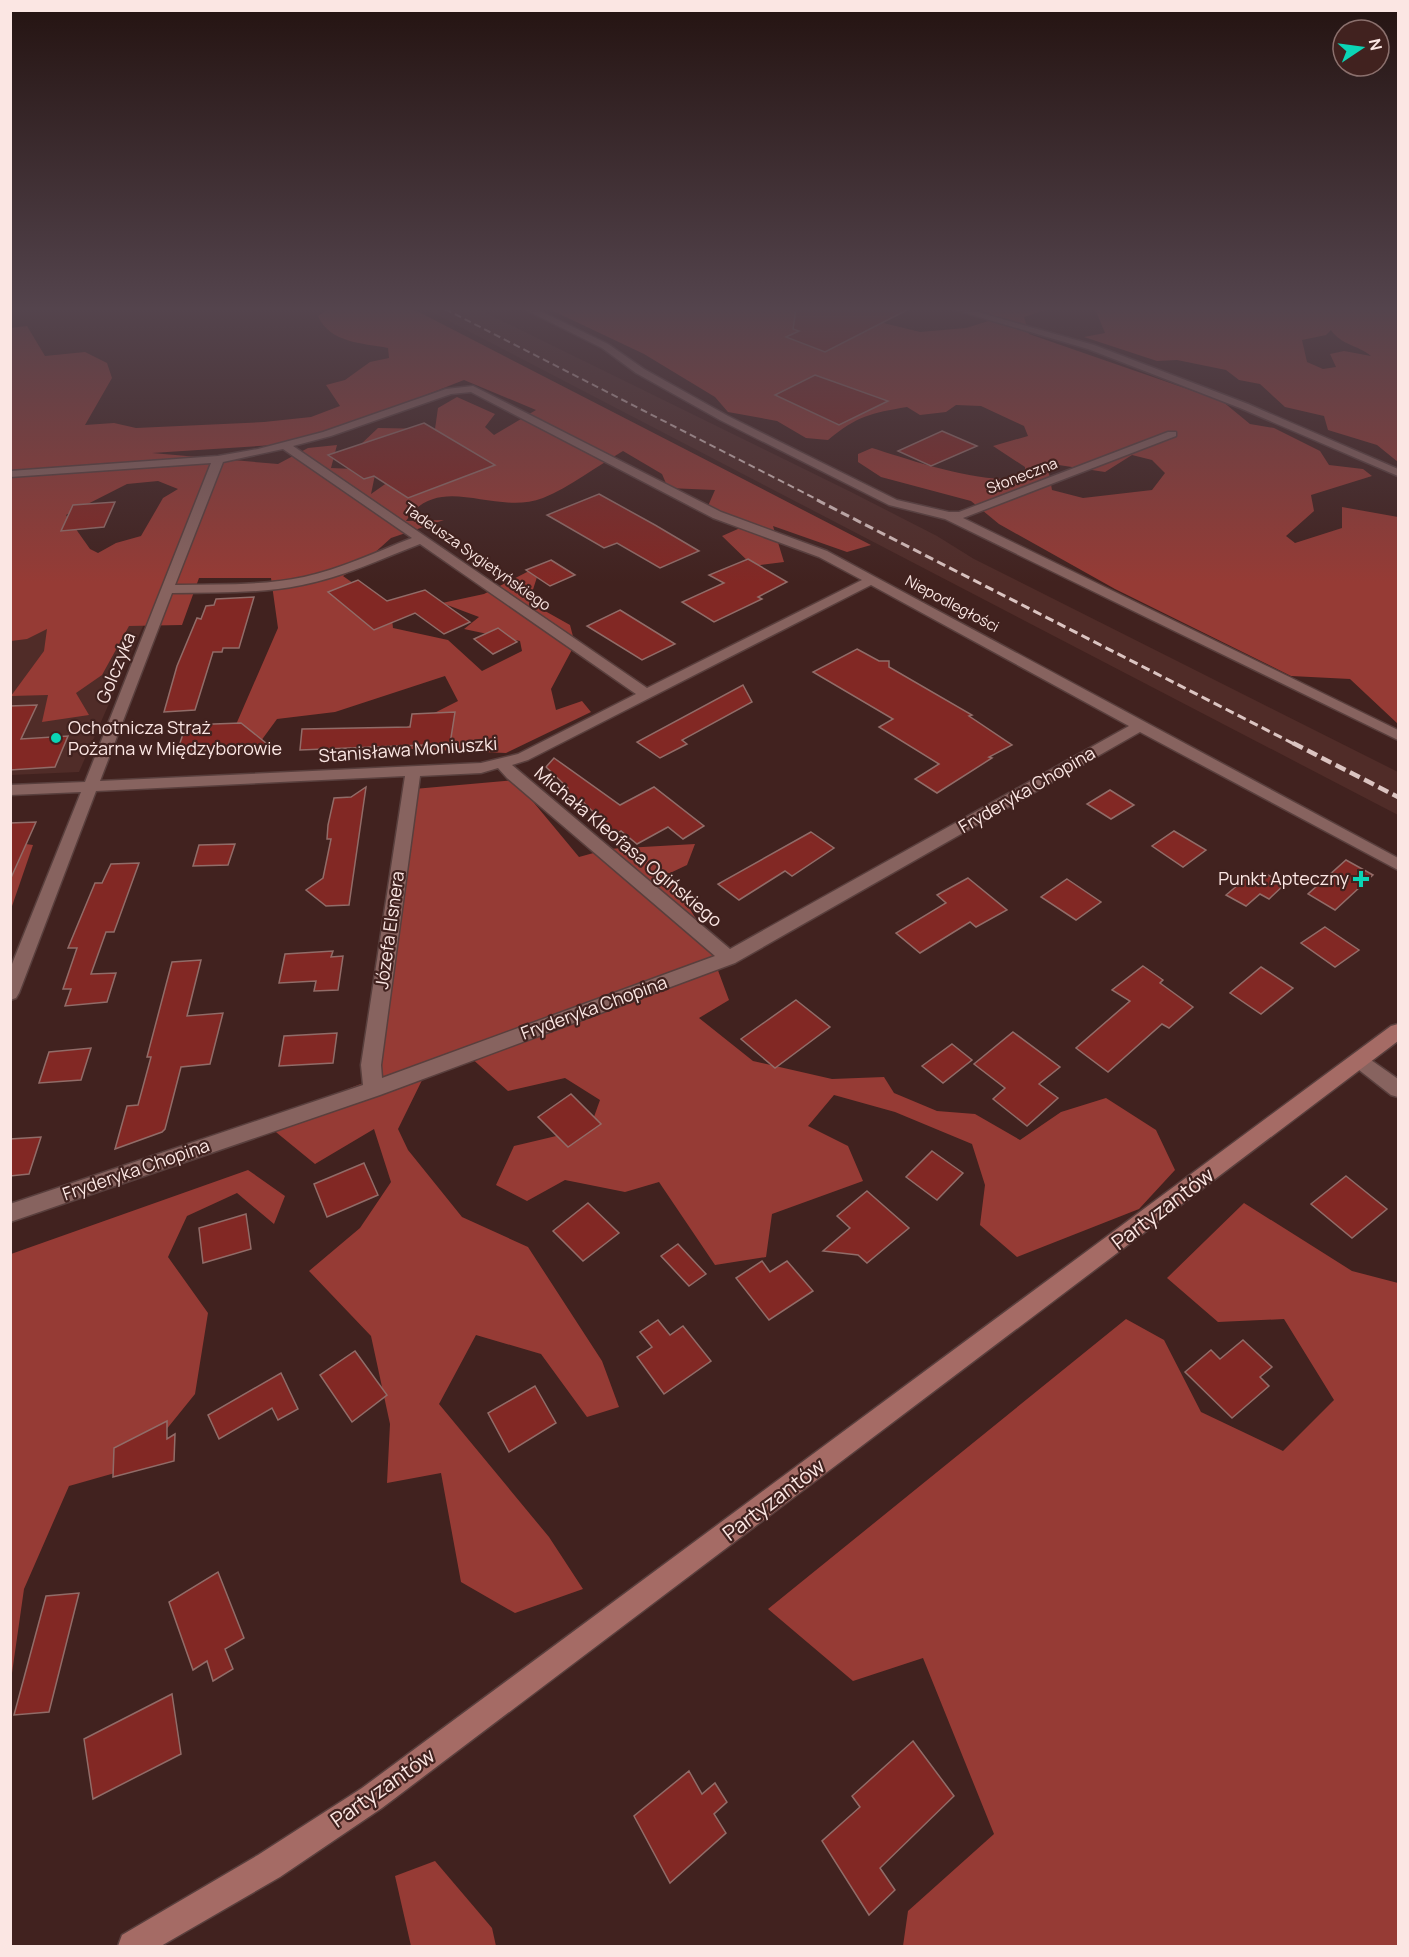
<svg xmlns="http://www.w3.org/2000/svg" width="1409" height="1957" viewBox="0 0 1409 1957" font-family="Manrope,sans-serif">
	<style>
		.built { fill: #502c28 }
		.forest { fill: #963b35; fill-rule: evenodd }
		.building { fill: #822824; stroke: #916c68; stroke-width: 1.5 }
		.lines { fill: none; stroke-linecap: round; stroke-linejoin: round }
		.street-casing { stroke: #593f3d; stroke-width: 3 }
		.secondary-casing { stroke: #593f3d; stroke-width: 3 }
		.street { fill: #87635f; fill-rule: evenodd }
		.secondary { fill: #a56b65; fill-rule: evenodd }
		.rail-far2 { stroke: #dbc4c1; stroke-width: 2; stroke-dasharray: 7 4; stroke-linecap: butt }
		.rail-far1 { stroke: #dbc4c1; stroke-width: 3; stroke-dasharray: 9 4.5; stroke-linecap: butt }
		.rail { stroke: #dbc4c1; stroke-width: 4.5; stroke-dasharray: 11 5; stroke-linecap: butt }
		.poi-dot { fill: #0bd5b5; stroke: #41221f; stroke-width: 2 }
		.labels { text-anchor: middle; stroke-width: 4.5; stroke-linejoin: round; paint-order: stroke }
		.far-street-label { font-size: 15px; fill: #fbe6e3; stroke: #41221f }
		.street-label { font-size: 18px; fill: #fbe6e3; stroke: #41221f }
		.poi-label { font-size: 18px; fill: #fbe6e3; stroke: #41221f; text-anchor: start }
		.near-street-label { font-size: 21px; fill: #fbe6e3; stroke: #41221f }
	</style>
	<rect width="100%" height="100%" fill="#41221f"/>
	<g class="built">
		<path d="M426,309H478L851,492L937,536L974,559L1398,772V815Z"/>
		<path d="M151,608L79,772L11,775L10,614Z"/>
	</g>
	<g class="forest">
		<path d="M328,309H413L871,545L847,552L773,526L784,562L753,566L722,536L747,525L708,506L715,490L668,488L662,474L623,451C597,466 570,487 543,498C494,517 439,470 406,521L444,520L391,538L361,565L343,576L391,610L393,628L448,640L482,671L522,651L520,641L464,629L479,617L442,603L484,594L529,571L538,574L529,602L570,625L575,644L551,689L556,710L582,701L591,712L506,753L367,747L458,701L445,676L335,712L277,719L258,745L228,743L278,628L271,578H199L182,625L129,626L102,675L76,693L89,715L42,722L48,695L11,696L44,651L47,629L27,639L11,641L10,328L27,326L45,356L85,352L107,363L112,378L85,425L114,423L136,428L264,422L311,417L340,406L326,385L345,380L370,362L389,358L388,348C362,343 330,343 318,316ZM464,380L536,410L494,435L485,427L495,414L457,397L438,408L435,429L378,428L359,446L431,452L371,494L376,470L331,468L337,445L308,448L278,464L152,453L289,444L390,409ZM158,481L178,489L163,498L141,536L116,543L98,553L90,549L66,515L127,484Z"/>
		<path d="M549,309H797L855,316L920,332L966,328L998,318L979,309H1048L1024,317L1029,334L1222,401L1250,424L1274,428L1320,451L1329,465L1363,469L1372,476L1311,495L1314,511L1286,536L1295,543L1342,528V507L1398,517V724L1350,679L1291,676L1115,589L999,524L971,501L881,477L858,462V454L872,448C908,459 992,489 1025,475V467L993,446L1028,436L1024,426L981,406L956,405L946,412L920,415L907,407C871,413 857,416 828,440L806,438L777,421L728,412L715,397L644,354ZM1132,455L1152,460L1165,473L1152,490L1083,498L1052,490L1048,468L1052,464L1105,472Z"/>
		<path d="M1095,309H1398V462L1377,445L1328,430L1324,416L1285,407L1260,384L1239,380L1226,370L1177,360L1157,361L1084,337L1105,333ZM1331,330C1341,345 1358,345 1371,356L1344,351L1330,354L1336,367L1323,369L1307,362L1302,340L1326,335Z"/>
		<path d="M515,780L579,857L608,849L695,844L687,865L668,874L703,930L729,1000L699,1018L753,1061L832,1079L884,1077L894,1093L937,1111L975,1114L1020,1140L1061,1112L1106,1098L1156,1130L1175,1170L1139,1209L1017,1257L980,1225L985,1185L972,1144L895,1112L834,1095L808,1126L848,1146L863,1181L772,1214L766,1257L715,1265L659,1182L625,1192L565,1180L527,1201L496,1185L514,1146L590,1128L600,1100L565,1078L508,1091L469,1056L428,1068L398,1129L408,1150L462,1217L528,1247L602,1361L619,1407L587,1417L541,1354L476,1335L439,1404L549,1537L583,1589L515,1613L461,1582L441,1473L387,1483L390,1424L371,1336L309,1271L360,1228L391,1182L374,1129L315,1164L271,1128L293,1110L371,1080L414,789Z"/>
		<path d="M11,842L33,845L11,909Z"/>
		<path d="M248,1170L285,1196L274,1224L237,1193L187,1216L168,1257L208,1313L195,1394L136,1467L69,1486L24,1589L11,1680V1254Z"/>
		<path d="M1244,1203L1352,1271L1398,1283V1946H903L908,1911L994,1834L923,1658L853,1681L768,1609L1126,1319L1164,1340L1201,1412L1283,1451L1334,1400L1284,1319L1218,1322L1167,1278Z"/>
		<path d="M435,1861L492,1928L496,1946H411L395,1876Z"/>
	</g>
	<g class="building">
		<path d="M796,309H909L825,352L786,337L799,331L793,329Z"/>
		<path d="M815,375L888,401L839,425L775,395Z"/>
		<path d="M424,423L495,465L408,498L374,476L364,479L328,455Z"/>
		<path d="M942,431L977,446L931,466L898,451Z"/>
		<path d="M599,494L655,525L699,551L660,568L617,543L604,548L547,515Z"/>
		<path d="M115,502L104,527L61,531L73,505Z"/>
		<path d="M748,559L787,582L758,597L762,599L714,622L682,602L724,583L709,575Z"/>
		<path d="M551,560L575,575L550,586L526,570Z"/>
		<path d="M358,580L387,601L425,590L470,622L444,634L415,613L374,630L328,592Z"/>
		<path d="M254,597L239,648H223L222,652H213L195,710L164,712L177,666L197,618L201,619L206,606L214,605L216,599Z"/>
		<path d="M620,610L675,644L642,660L587,626Z"/>
		<path d="M498,628L517,642L493,654L474,639Z"/>
		<path d="M857,649L879,661H889V667L972,715L969,716L1012,745L989,757L992,758L937,793L915,779L939,764L879,727L893,719L813,672Z"/>
		<path d="M743,685L752,702L682,740L687,744L660,758L637,742Z"/>
		<path d="M37,705L21,739L68,736L55,767L10,770V706Z"/>
		<path d="M455,712L450,744L300,750L302,729L410,727L412,714Z"/>
		<path d="M241,723L271,747L177,752L186,725Z"/>
		<path d="M554,758L620,805L654,787L704,826L683,839L668,827L637,844L621,831L616,834L584,803L580,806L562,791L568,788L546,767Z"/>
		<path d="M366,787L349,905L326,906L306,890L323,878L331,839H327L328,825L334,798L351,797Z"/>
		<path d="M1110,790L1134,805L1111,819L1087,804Z"/>
		<path d="M36,822L10,880V823Z"/>
		<path d="M1174,831L1206,850L1183,867L1152,846Z"/>
		<path d="M811,832L834,848L792,876L785,871L739,900L718,884Z"/>
		<path d="M235,844L228,865L193,866L199,845Z"/>
		<path d="M1346,860L1373,875L1335,910L1308,894Z"/>
		<path d="M139,863L114,932H106L91,974L116,973L107,1002L65,1006L71,989H63L77,948H68L95,883H102L111,864Z"/>
		<path d="M1251,874L1259,879L1266,874L1285,884L1269,899L1260,894L1246,906L1226,895Z"/>
		<path d="M968,878L1007,910L976,927L970,922L920,953L896,933L946,903L937,895Z"/>
		<path d="M1067,879L1101,902L1076,920L1041,897Z"/>
		<path d="M1325,927L1359,950L1335,967L1301,943Z"/>
		<path d="M333,951L331,957L343,956L338,990L314,991L316,981L279,983L285,954Z"/>
		<path d="M201,960L187,1016L223,1013L210,1064L181,1067L165,1129L162,1132L115,1149L127,1106L138,1105L151,1057H147L172,962Z"/>
		<path d="M1143,966L1163,980L1160,983L1193,1007L1169,1028L1162,1024L1108,1072L1076,1048L1130,1001L1112,990Z"/>
		<path d="M1261,967L1293,988L1261,1014L1230,993Z"/>
		<path d="M796,1000L830,1027L775,1068L741,1039Z"/>
		<path d="M1013,1032L1060,1067L1039,1084L1058,1098L1027,1126L993,1099L1005,1088L974,1064Z"/>
		<path d="M337,1033L333,1063L279,1066L284,1036Z"/>
		<path d="M952,1044L972,1060L943,1083L922,1066Z"/>
		<path d="M91,1048L81,1080L39,1083L49,1052Z"/>
		<path d="M571,1094L601,1124L568,1147L538,1117Z"/>
		<path d="M41,1137L29,1174L10,1176V1139Z"/>
		<path d="M932,1151L963,1173L937,1200L906,1177Z"/>
		<path d="M364,1163L378,1195L327,1217L314,1184Z"/>
		<path d="M1346,1176L1387,1209L1352,1238L1311,1204Z"/>
		<path d="M867,1191L909,1228L867,1263L858,1255L823,1251L850,1228L837,1216Z"/>
		<path d="M588,1203L619,1233L583,1261L553,1231Z"/>
		<path d="M246,1214L251,1249L203,1263L199,1228Z"/>
		<path d="M678,1244L706,1274L689,1286L661,1256Z"/>
		<path d="M762,1261L770,1272L787,1261L813,1291L769,1320L736,1278Z"/>
		<path d="M658,1320L670,1335L683,1326L711,1361L664,1394L637,1357L652,1347L640,1332Z"/>
		<path d="M1243,1340L1272,1367L1260,1377L1269,1386L1232,1418L1185,1372L1211,1350L1220,1359Z"/>
		<path d="M355,1351L387,1395L352,1422L320,1375Z"/>
		<path d="M281,1373L298,1409L278,1420L272,1408L219,1439L208,1415Z"/>
		<path d="M535,1386L556,1423L509,1452L488,1413Z"/>
		<path d="M167,1421V1439L175,1434L174,1461L113,1477L114,1448Z"/>
		<path d="M218,1572L244,1638L225,1649L233,1669L213,1681L207,1661L193,1670L169,1602Z"/>
		<path d="M79,1593L49,1712L14,1715L46,1596Z"/>
		<path d="M172,1694L181,1754L93,1799L84,1739Z"/>
		<path d="M913,1741L954,1796L880,1868L895,1890L869,1915L822,1841L860,1807L852,1796Z"/>
		<path d="M689,1771L702,1794L715,1783L727,1802L714,1814L726,1833L670,1883L634,1816Z"/>
	</g>
	<g class="lines">
		<defs>
			<g id="street">
				<path d="M524,309H536L608,344L644,369L728,416L897,500L949,512H959L1168,432H1176V436L963,518L1398,730V740L945,519L889,505L720,420L636,373L602,348Z"/>
				<path d="M952,309H967L1094,345L1248,404L1398,469V476L1240,408L1088,349Z"/>
				<path d="M473,386L721,512L827,551L1398,858V870L1140,732L735,963L380,1095L10,1222V1204L363,1085L361,1065L405,776L96,791L19,993L16,998L10,1000V969L81,792L10,795V785L85,782L211,463L10,477V471L218,456L258,449L323,432L446,389ZM471,392L713,518L819,557L862,580L647,688L293,446L331,436L451,394ZM283,449L412,538C376,552 341,569 304,577C262,586 218,584 175,585L223,462ZM420,544L636,694L518,754L481,763L100,781L172,593C215,592 259,594 302,585C343,577 381,559 420,544ZM871,585L1129,726L730,949L512,765L528,760ZM498,768L507,778L715,956L382,1078L381,1065L420,776L481,773Z"/>
				<path d="M1361,1053L1398,1079V1097L1391,1095L1354,1066L1351,1061L1354,1056Z"/>
			</g>
			<path id="secondary" d="M1398,1024V1041L382,1808L280,1877L161,1946H118L122,1935L258,1855L362,1788L1391,1026Z"/>
		</defs>
		<use href="#street" class="street-casing"/>
		<use href="#secondary" class="secondary-casing"/>
		<use href="#street" class="street"/>
		<use href="#secondary" class="secondary"/>
		<path class="rail-far2" d="M445,309L820,501"/>
		<path class="rail-far1" d="M817,500L1296,745"/>
		<path class="rail" d="M1293,743L1398,797"/>
	</g>
	<linearGradient id="sky" x2="0" y2="1"><stop stop-color="#241311"/><stop offset="0.53" stop-color="#54444d"/><stop offset="1" stop-color="#54444d" stop-opacity="0"/></linearGradient>
	<rect width="1409" height="583" fill="url(#sky)"/>
	<g class="poi-dot">
		<circle cx="56" cy="738" r="6"/>
		<path d="M1358 870h6v6h6v6h-6v6h-6v-6h-6v-6h6z"/>
	</g>
	<g class="labels">
		<g class="far-street-label">
			<text transform="translate(1022 476) rotate(-21)" y="5">Słoneczna</text>
			<text transform="translate(477 557) rotate(35)" y="5">Tadeusza Sygietyńskiego</text>
			<text transform="translate(952 604) rotate(28)" y="5">Niepodległości</text>
		</g>
		<g class="street-label">
			<text transform="translate(116 668) rotate(-68)" y="6">Golczyka</text>
			<text transform="translate(408 750) rotate(-4)" y="6">Stanisława Moniuszki</text>
			<text transform="translate(1027 790) rotate(-30)" y="6">Fryderyka Chopina</text>
			<text transform="translate(628 847) rotate(40)" y="6">Michała Kleofasa Ogińskiego</text>
			<text transform="translate(390 930) rotate(-82)" y="6">Józefa Elsnera</text>
			<text transform="translate(594 1008) rotate(-20)" y="6">Fryderyka Chopina</text>
			<text transform="translate(136 1170) rotate(-19)" y="6">Fryderyka Chopina</text>
		</g>
		<g class="poi-label">
			<text x="68" y="734">Ochotnicza Straż<tspan x="68" dy="21">Pożarna w Międzyborowie</tspan></text>
			<text x="1349" y="885" text-anchor="end">Punkt Apteczny</text>
		</g>
		<g class="near-street-label">
			<text transform="translate(1163 1209) rotate(-37)" y="7">Partyzantów</text>
			<text transform="translate(774 1500) rotate(-37)" y="7">Partyzantów</text>
			<text transform="translate(383 1788) rotate(-35)" y="7">Partyzantów</text>
		</g>
	</g>
	<rect width="1409" height="1957" fill="none" stroke="#fbe6e3" stroke-width="24"/>
	<g transform="translate(1361 48) rotate(77)"><circle r="28" fill="#41221f" stroke="#8b706d" stroke-width="1.5"/>
	<path d="M0-4.5L10 22L0 15L-10 22Z" fill="#0bd5b5"/>
	<text y="-9" font-size="16" font-weight="bold" text-anchor="middle" fill="#fbe6e3">N</text>
	</g>
</svg>
